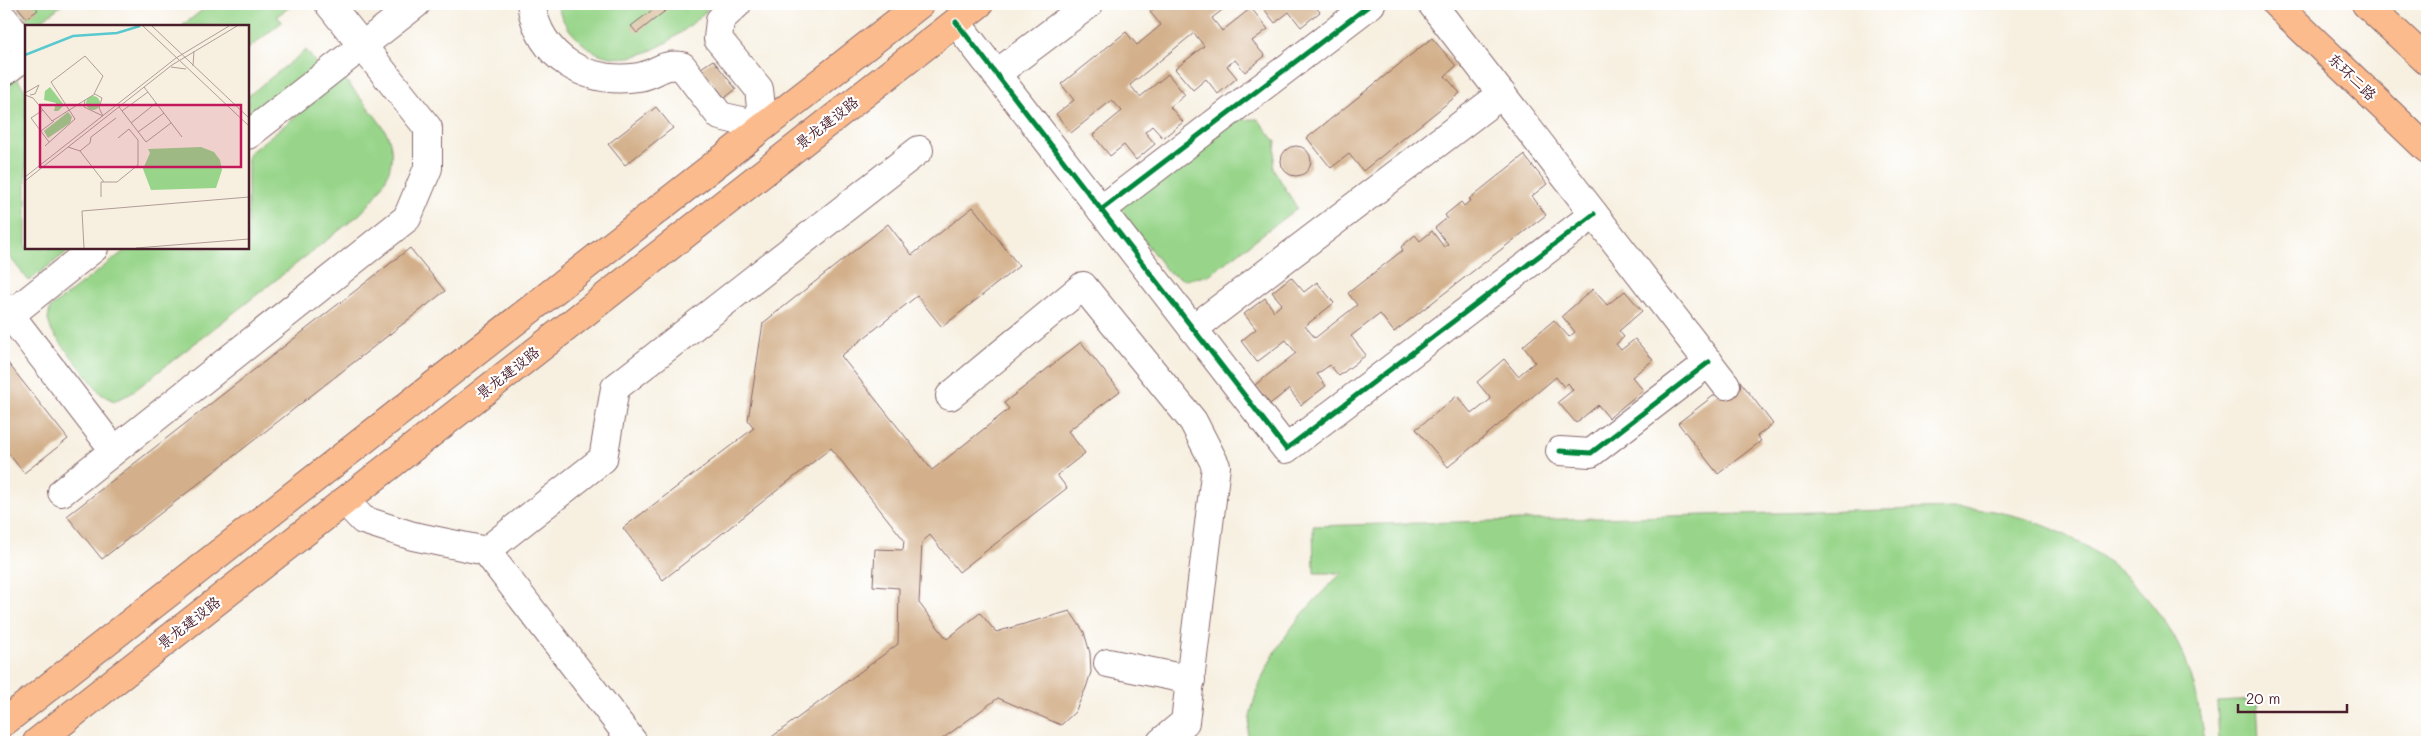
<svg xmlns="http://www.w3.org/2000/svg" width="2431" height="746" viewBox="0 0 2431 746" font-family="Mali,'LXGW WenKai TC',sans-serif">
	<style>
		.green { fill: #98d58a; stroke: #717a5a }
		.building { fill: #d3b08b }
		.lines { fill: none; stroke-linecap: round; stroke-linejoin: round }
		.minor-casing { stroke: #87686b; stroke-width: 30 }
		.major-casing { stroke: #87686b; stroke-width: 30 }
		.minor { stroke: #fff; stroke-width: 28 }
		.major { stroke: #fbbb8d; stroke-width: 28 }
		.cycleway-casing { stroke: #fff; stroke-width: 8 }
		.cycleway { stroke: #00873e; stroke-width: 5 }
		.labels { text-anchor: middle; stroke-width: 4.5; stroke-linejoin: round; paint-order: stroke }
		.street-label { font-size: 15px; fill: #4a1f2b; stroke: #fff }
		.inset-river { fill: none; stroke: #5ac8cf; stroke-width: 2.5 }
		.inset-road { fill: none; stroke: #b29c98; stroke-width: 1 }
		.view { fill: #c2185b; fill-opacity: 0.15; stroke: #c2185b; stroke-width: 2.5 }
		.inset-edge { fill: none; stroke: #4a1f2b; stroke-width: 2.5 }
	</style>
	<rect width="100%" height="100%" fill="#fff"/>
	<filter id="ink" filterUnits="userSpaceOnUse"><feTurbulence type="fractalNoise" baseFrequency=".02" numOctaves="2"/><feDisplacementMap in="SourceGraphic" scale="10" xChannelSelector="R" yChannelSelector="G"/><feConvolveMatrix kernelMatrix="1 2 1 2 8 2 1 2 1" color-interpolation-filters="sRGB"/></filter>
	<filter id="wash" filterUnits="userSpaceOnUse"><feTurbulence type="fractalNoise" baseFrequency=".0096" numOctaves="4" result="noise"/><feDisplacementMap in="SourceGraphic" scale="20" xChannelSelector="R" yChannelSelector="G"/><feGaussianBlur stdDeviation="1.12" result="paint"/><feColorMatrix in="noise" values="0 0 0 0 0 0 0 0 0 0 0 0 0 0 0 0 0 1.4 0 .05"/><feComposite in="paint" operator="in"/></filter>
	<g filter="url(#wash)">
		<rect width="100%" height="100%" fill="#f7f0e1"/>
		<g class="green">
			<path d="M15,4H63L36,25H32Z"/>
			<path d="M210,4H294L277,16L282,22L248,49V26H182Z"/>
			<path d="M557,4H713C681,37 624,82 581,42C569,31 561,20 557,4Z"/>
			<path d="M306,50L319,67L248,122V96Z"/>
			<path d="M15,76L26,91V248H72L29,281L4,250V85Z"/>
			<path d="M344,78C356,94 379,118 387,134C401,164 380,194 360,214L130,394L114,401L102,395L52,332L48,320L50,308L128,248H248V154Z"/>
			<path d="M1258,119L1276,142L1273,168L1297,208L1209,275L1185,280L1168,272L1122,212L1119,205L1228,120Z"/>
			<path d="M1956,508C1970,509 1985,509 1998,512C2081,528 2155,585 2187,664C2197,689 2200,716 2204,742H1247C1251,671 1293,619 1342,573H1314L1313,526Z"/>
			<path d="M2257,700L2259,742H2219L2217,702Z"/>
		</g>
		<g id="blocks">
			<g class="building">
				<path d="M15,4H33L38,10L27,18Z"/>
				<path d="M660,4H674L637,33L631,26Z"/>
				<path d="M1160,4H1230L1212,18L1222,31L1251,8L1268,29L1252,41L1265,56L1245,72L1235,60L1227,66L1237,78L1218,94L1206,79L1193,90L1175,69L1204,46L1194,33L1130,85L1140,97L1168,74L1185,95L1170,107L1183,122L1163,138L1152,126L1145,132L1155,144L1136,160L1124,145L1110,156L1093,135L1122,111L1112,100L1071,133L1056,114L1074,100L1061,84L1126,32L1137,45L1161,25L1150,12Z"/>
				<path d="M1260,4H1313L1320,12L1301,27L1289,12L1275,23Z"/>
				<path d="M1432,38L1456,66L1445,76L1460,93L1363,171L1349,154L1331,168L1307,138Z"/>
				<path d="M713,60L736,89L725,98L701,68Z"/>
				<path d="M656,107L673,128L625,165L608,144Z"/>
				<circle cx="1296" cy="161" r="15"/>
				<path d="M1524,155L1547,184L1532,196L1546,215L1394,332L1380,314L1351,336L1366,355L1339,376L1330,365L1317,374L1326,386L1301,405L1289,389L1270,404L1255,385L1296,353L1286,340L1257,362L1241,341L1256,329L1244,314L1265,298L1274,311L1282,304L1272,292L1291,277L1304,292L1317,282L1334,303L1305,326L1315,338L1357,305L1348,293L1403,250L1401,247L1415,235L1420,241L1432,231L1444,247L1448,244L1435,228L1447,218L1445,215L1461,202L1464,206L1471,200L1469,199Z"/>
				<path d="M973,207L1019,266L942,327L917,296L841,356L932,470L1009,409L1004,403L1081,342L1120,391L1068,431L1085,453L1057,475L1067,488L959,572L930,535L922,542L919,603L947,639L980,613L996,632L1070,611L1084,632L1090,653L1091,672L1086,688L1075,712L1061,725L998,698L938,742H765L898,644L899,588L873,586L875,549L903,550L904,540L831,448L663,580L623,528L754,428L748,420L763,323L888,224L912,255Z"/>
				<path d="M410,248L445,291L102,559L67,516Z"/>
				<path d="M1593,289L1607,305L1625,291L1642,311L1619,331L1624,337L1616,344L1621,350L1635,339L1653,360L1632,377L1643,390L1609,418L1598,405L1576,423L1558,402L1573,390L1568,383L1564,387L1556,377L1448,467L1416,429L1457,396L1472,414L1491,399L1477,382L1504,359L1518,376L1535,362L1523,346L1554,320L1569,337L1575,332L1562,316Z"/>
				<path d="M4,358L68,439L24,473L4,448Z"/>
				<path d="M1740,381L1773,424L1757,436L1761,441L1718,474L1678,423L1721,390L1724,393Z"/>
			</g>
		</g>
	</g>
	<g filter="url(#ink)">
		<use href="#blocks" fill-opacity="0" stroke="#87686b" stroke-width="1"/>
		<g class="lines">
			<defs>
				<g id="minor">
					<path d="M531,4C540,58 586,85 639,77C657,74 661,63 682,66L720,116L763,126L759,89L718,39L720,20L737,4"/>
					<path d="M1432,4L1726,385"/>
					<path d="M4,19L26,48"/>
					<path d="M956,22L1286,449L1594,214"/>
					<path d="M4,72L17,62L26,59"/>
					<path d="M996,74L1089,4"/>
					<path d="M248,135L416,4"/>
					<path d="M1101,210L1371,4"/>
					<path d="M4,307L114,450"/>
					<path d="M10,315L94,248"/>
					<path d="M1193,329L1502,94"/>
					<path d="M950,396L1083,286L1193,421L1216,466L1185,722L1161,742"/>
					<path d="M1560,451L1591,453L1709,362"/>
					<path d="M62,492L407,218L428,168V128L329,4"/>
					<path d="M345,501L363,520L413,536L486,551L603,459L615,388L919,150"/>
					<path d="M486,551L633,742"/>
					<path d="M1108,663L1191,680"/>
				</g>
				<g id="major">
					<path d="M2276,4L2427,149"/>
					<path d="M2366,4L2427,61"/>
					<path d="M4,722L920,4"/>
					<path d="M37,742L979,4"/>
				</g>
			</defs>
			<use href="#minor" class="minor-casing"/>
			<use href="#major" class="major-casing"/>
			<use href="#minor" class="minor"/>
			<use href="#major" class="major"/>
			<defs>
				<g id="cycleway">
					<path d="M956,22L1286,449L1594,214"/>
					<path d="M1101,210L1371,4"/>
					<path d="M1560,451L1591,453L1709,362"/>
				</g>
			</defs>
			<use href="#cycleway" class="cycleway-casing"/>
			<use href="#cycleway" class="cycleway"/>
		</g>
	</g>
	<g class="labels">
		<g class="street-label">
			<text transform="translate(2352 77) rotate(44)" y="5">东环二路</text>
			<text transform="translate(827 123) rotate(-38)" y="5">景龙建设路</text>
			<text transform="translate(508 373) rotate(-38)" y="5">景龙建设路</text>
			<text transform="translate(189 623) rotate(-38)" y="5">景龙建设路</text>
		</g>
	</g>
	<g transform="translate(25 25)">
		<rect width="224" height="224" fill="#f7f0e1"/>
		<path d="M25,62L39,80L33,86H29L31,78L19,75L20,66ZM61 78a7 7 0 1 1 14 0a7 7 0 1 1-14 0ZM43,87L47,92L45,98L23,113L19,106ZM176,122L189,127L195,135L197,145L191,163L126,165L118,144L125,128L123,124Z" fill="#98d58a"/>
		<path class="inset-river" d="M0,30L48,11L92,8L115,1"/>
		<path class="inset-road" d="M118,1L224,101M127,1L224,93M168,41L169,26M146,42L161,44M119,62L157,112M0,68L14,60L10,69L5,70M70,69L77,73L74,83L78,91L59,82L60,75ZM0,70L8,73L27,96L60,75M94,82L121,117L146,98M18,85L6,93L24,117M97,86L123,67M106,98L131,78M16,106L29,96M113,107L139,88M20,121L50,94L26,57L60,31L78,51L69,69M43,122L55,126L65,118L66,112L91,93M55,126L79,157M0,152L151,33L204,1M0,156L147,40L212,1M76,172V157H92L113,140V115L104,104L93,113M59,223L57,186L224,172M111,223L224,214"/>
		<path class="view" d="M15,80H216V142H15Z"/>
		<rect width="224" height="224" class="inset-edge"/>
	</g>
	<rect width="2431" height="746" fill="none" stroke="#fff" stroke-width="20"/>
	<path d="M2238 704v8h109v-8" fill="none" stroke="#4a1f2b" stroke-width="2.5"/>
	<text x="2246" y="704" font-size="15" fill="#4a1f2b" stroke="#ffffff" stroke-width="4" paint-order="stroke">20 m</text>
</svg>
